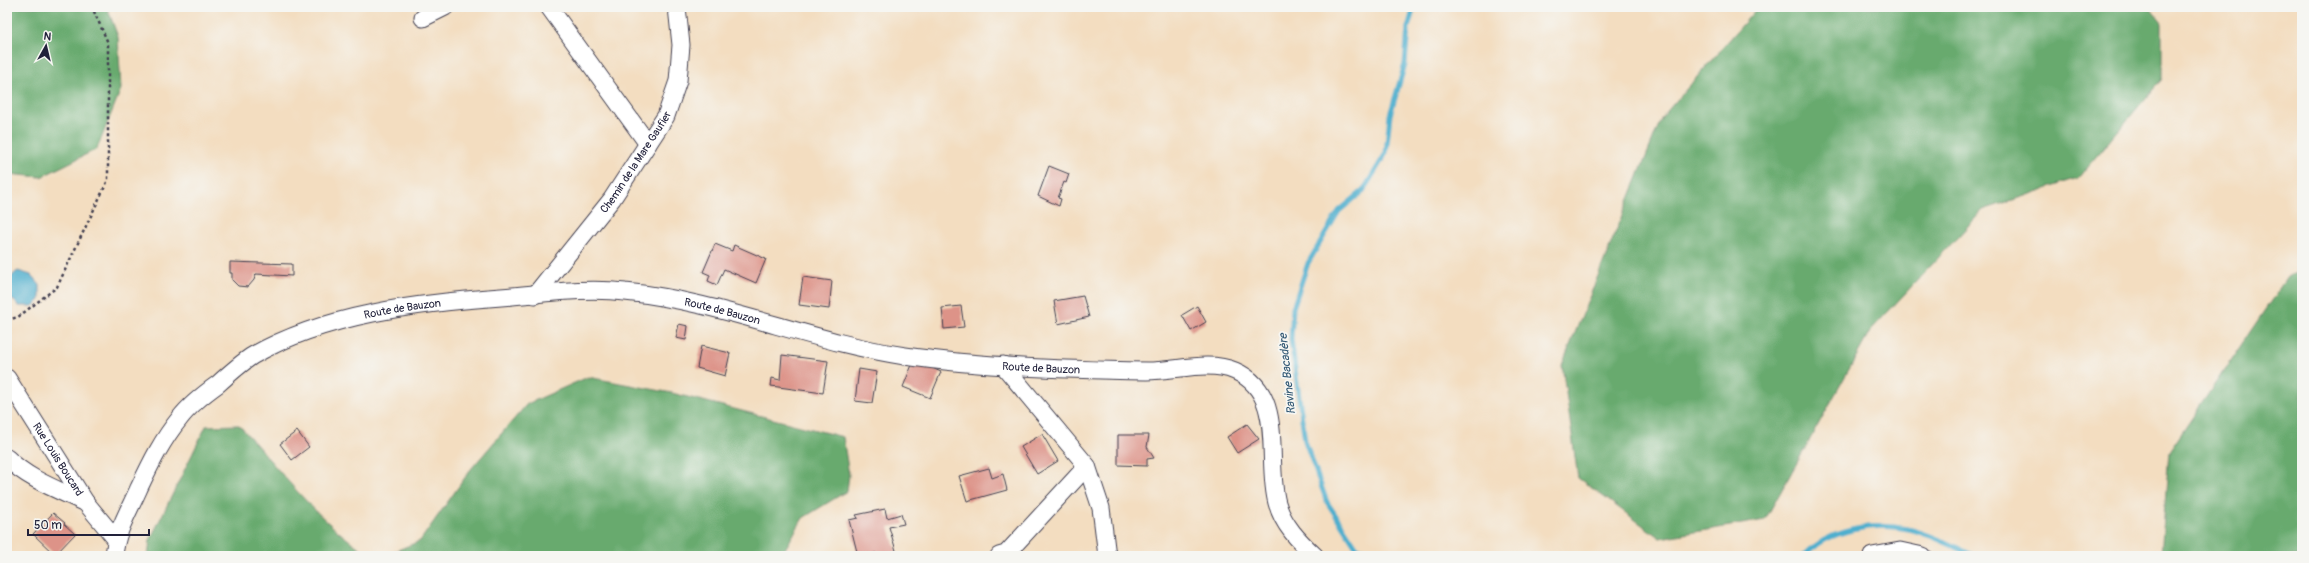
<svg xmlns="http://www.w3.org/2000/svg" width="2309" height="563" viewBox="0 0 2309 563" font-family="Pangolin,sans-serif">
	<style>
		.forest { fill: #68aa6e; stroke: #456654 }
		.water { fill: #4fafce; stroke: #386884 }
		.lines { fill: none; stroke-linecap: round; stroke-linejoin: round }
		.stream { stroke: #4fafce; stroke-width: 5 }
		.building { fill: #dd9388 }
		.minor-casing { stroke: #413e4f; stroke-width: 19 }
		.path { stroke: #413e4f; stroke-width: 2.5; stroke-dasharray: 3 3; stroke-linecap: butt }
		.minor { stroke: #fff; stroke-width: 17 }
		.labels { text-anchor: middle; stroke-width: 3.5; stroke-linejoin: round; paint-order: stroke }
		.street-label { font-size: 11px; fill: #22223b; stroke: #f6f6f2 }
		.water-label { font-size: 12px; font-style: italic; fill: #345a76; stroke: #f6f6f2 }
	</style>
	<rect width="100%" height="100%" fill="#f6f6f2"/>
	<filter id="ink" filterUnits="userSpaceOnUse"><feTurbulence type="fractalNoise" baseFrequency=".025" numOctaves="2"/><feDisplacementMap in="SourceGraphic" scale="8" xChannelSelector="R" yChannelSelector="G"/><feConvolveMatrix kernelMatrix="1 2 1 2 8 2 1 2 1" color-interpolation-filters="sRGB"/></filter>
	<filter id="wash" filterUnits="userSpaceOnUse"><feTurbulence type="fractalNoise" baseFrequency=".012" numOctaves="4" result="noise"/><feDisplacementMap in="SourceGraphic" scale="16" xChannelSelector="R" yChannelSelector="G"/><feGaussianBlur stdDeviation="0.9" result="paint"/><feColorMatrix in="noise" values="0 0 0 0 0 0 0 0 0 0 0 0 0 0 0 0 0 1.4 0 .05"/><feComposite in="paint" operator="in"/></filter>
	<g filter="url(#wash)">
		<rect width="100%" height="100%" fill="#f3ddc0"/>
		<g class="forest">
			<path d="M7,7H107L118,37L121,89L97,149L41,177L7,174Z"/>
			<path d="M1758,7H2150L2162,22V79L2078,178L1983,210L1871,330L1765,520L1660,538L1578,478L1562,365L1662,117Z"/>
			<path d="M2302,269V556H2161L2169,452L2287,277Z"/>
			<path d="M588,377L672,393L843,437L849,475L847,491L803,518L781,556H383L420,541L471,469L527,404Z"/>
			<path d="M239,425C280,470 319,524 372,556H148L150,540L206,426Z"/>
		</g>
		<path class="water" d="M18,271L31,275L40,285V300L33,306H19L9,296C5,287 9,276 18,271Z"/>
		<g class="lines">
			<g class="stream">
				<path d="M1400,556L1357,548L1327,502L1305,441L1291,339L1293,308L1308,263L1339,211L1363,191L1386,153L1390,115L1405,64L1408,28L1414,7"/>
				<path d="M1804,556C1829,529 1874,522 1908,529C1930,534 1953,546 1974,556"/>
			</g>
		</g>
		<g id="blocks">
			<g class="building">
				<path d="M1049,166L1069,174L1066,183L1064,182L1058,198L1061,199L1059,206L1038,196Z"/>
				<path d="M715,244L732,251L734,245L766,259L756,283L724,269L717,285L708,281L710,275L703,272Z"/>
				<path d="M230,262L292,264V276L256,274L254,280L248,287L238,286L232,280V273H230Z"/>
				<path d="M803,277L832,281L829,309L799,305Z"/>
				<path d="M1083,296L1089,317L1058,324L1054,301Z"/>
				<path d="M961,306L964,327L944,329L942,308Z"/>
				<path d="M1197,306L1206,322L1191,331L1182,315Z"/>
				<path d="M679,324L688,326L686,340L676,338Z"/>
				<path d="M701,346L730,353L725,376L697,368Z"/>
				<path d="M782,355L828,361L823,393L771,386L772,378L780,380Z"/>
				<path d="M914,360L941,372L930,398L903,387Z"/>
				<path d="M859,369L877,372L872,403L855,401Z"/>
				<path d="M1247,424L1259,439L1237,453L1227,437Z"/>
				<path d="M297,431L309,447L292,460L280,444Z"/>
				<path d="M1042,434L1058,461L1037,474L1021,447Z"/>
				<path d="M1118,435H1149L1147,447L1154,458L1147,459V466L1118,465Z"/>
				<path d="M989,468L992,478L1003,474L1007,490L967,501L959,476Z"/>
				<path d="M885,509L887,518L901,514L904,524L889,527L897,554L887,556H877L876,553L858,556L849,520L858,518L856,515Z"/>
				<path d="M53,513L65,523L64,524L75,534L55,555L33,534Z"/>
			</g>
		</g>
	</g>
	<g filter="url(#ink)">
		<use href="#blocks" fill-opacity="0" stroke="#413e4f" stroke-width="1"/>
		<g class="lines">
			<defs>
				<g id="minor">
					<path d="M549,7L648,144"/>
					<path d="M423,18L445,7"/>
					<path id="s1" d="M535,295L612,199L666,116L678,81L681,45L677,7"/>
					<path d="M1003,365L1087,466L1101,508L1107,556"/>
					<path id="s2" d="M7,378L86,503L115,538"/>
					<path d="M7,458C29,480 59,490 86,503"/>
					<path id="s3" d="M114,556C116,531 129,511 139,488C151,463 162,440 180,418C190,405 204,394 218,384C229,374 240,364 252,356C325,314 419,303 501,297C542,294 584,287 625,292C721,301 810,342 905,356C982,367 1069,370 1147,371C1175,371 1209,360 1235,371C1287,393 1265,460 1277,503C1283,525 1299,541 1315,556"/>
					<path d="M999,556L1006,554L1087,466"/>
					<path d="M1872,556L1900,551L1923,556"/>
				</g>
			</defs>
			<use href="#minor" class="minor-casing"/>
			<path class="path" d="M7,320L18,317L57,287L108,180V43L92,7"/>
			<use href="#minor" class="minor"/>
		</g>
	</g>
	<g class="labels">
		<g class="street-label">
			<text dy="4" stroke="none"><textPath href="#s1" startOffset="167">Chemin de la Mare Gaufier</textPath></text>
			<text dy="4" stroke="none"><textPath href="#s3" startOffset="408">Route de Bauzon</textPath></text>
			<text dy="4" stroke="none"><textPath href="#s3" startOffset="731">Route de Bauzon</textPath></text>
			<text dy="4" stroke="none"><textPath href="#s3" startOffset="1056">Route de Bauzon</textPath></text>
			<text dy="4" stroke="none"><textPath href="#s2" startOffset="96">Rue Louis Boucard</textPath></text>
		</g>
		<g class="water-label">
			<text transform="translate(1287 374) rotate(-96)" y="4">Ravine Bacadère</text>
		</g>
	</g>
	<rect width="2309" height="563" fill="none" stroke="#f6f6f2" stroke-width="24"/>
	<g transform="translate(46 46) rotate(8)" stroke="#f6f6f2" stroke-width="3" paint-order="stroke">
	<path d="M0-3L7 15L0 10L-7 15Z" fill="#22223b"/>
	<text y="-6" font-size="11" font-weight="bold" text-anchor="middle" fill="#22223b">N</text>
	</g>
	<path d="M28 529v6h121v-6" fill="none" stroke="#22223b" stroke-width="2"/>
	<text x="34" y="529" font-size="12" fill="#22223b" stroke="#f6f6f2" stroke-width="3" paint-order="stroke">50 m</text>
</svg>
